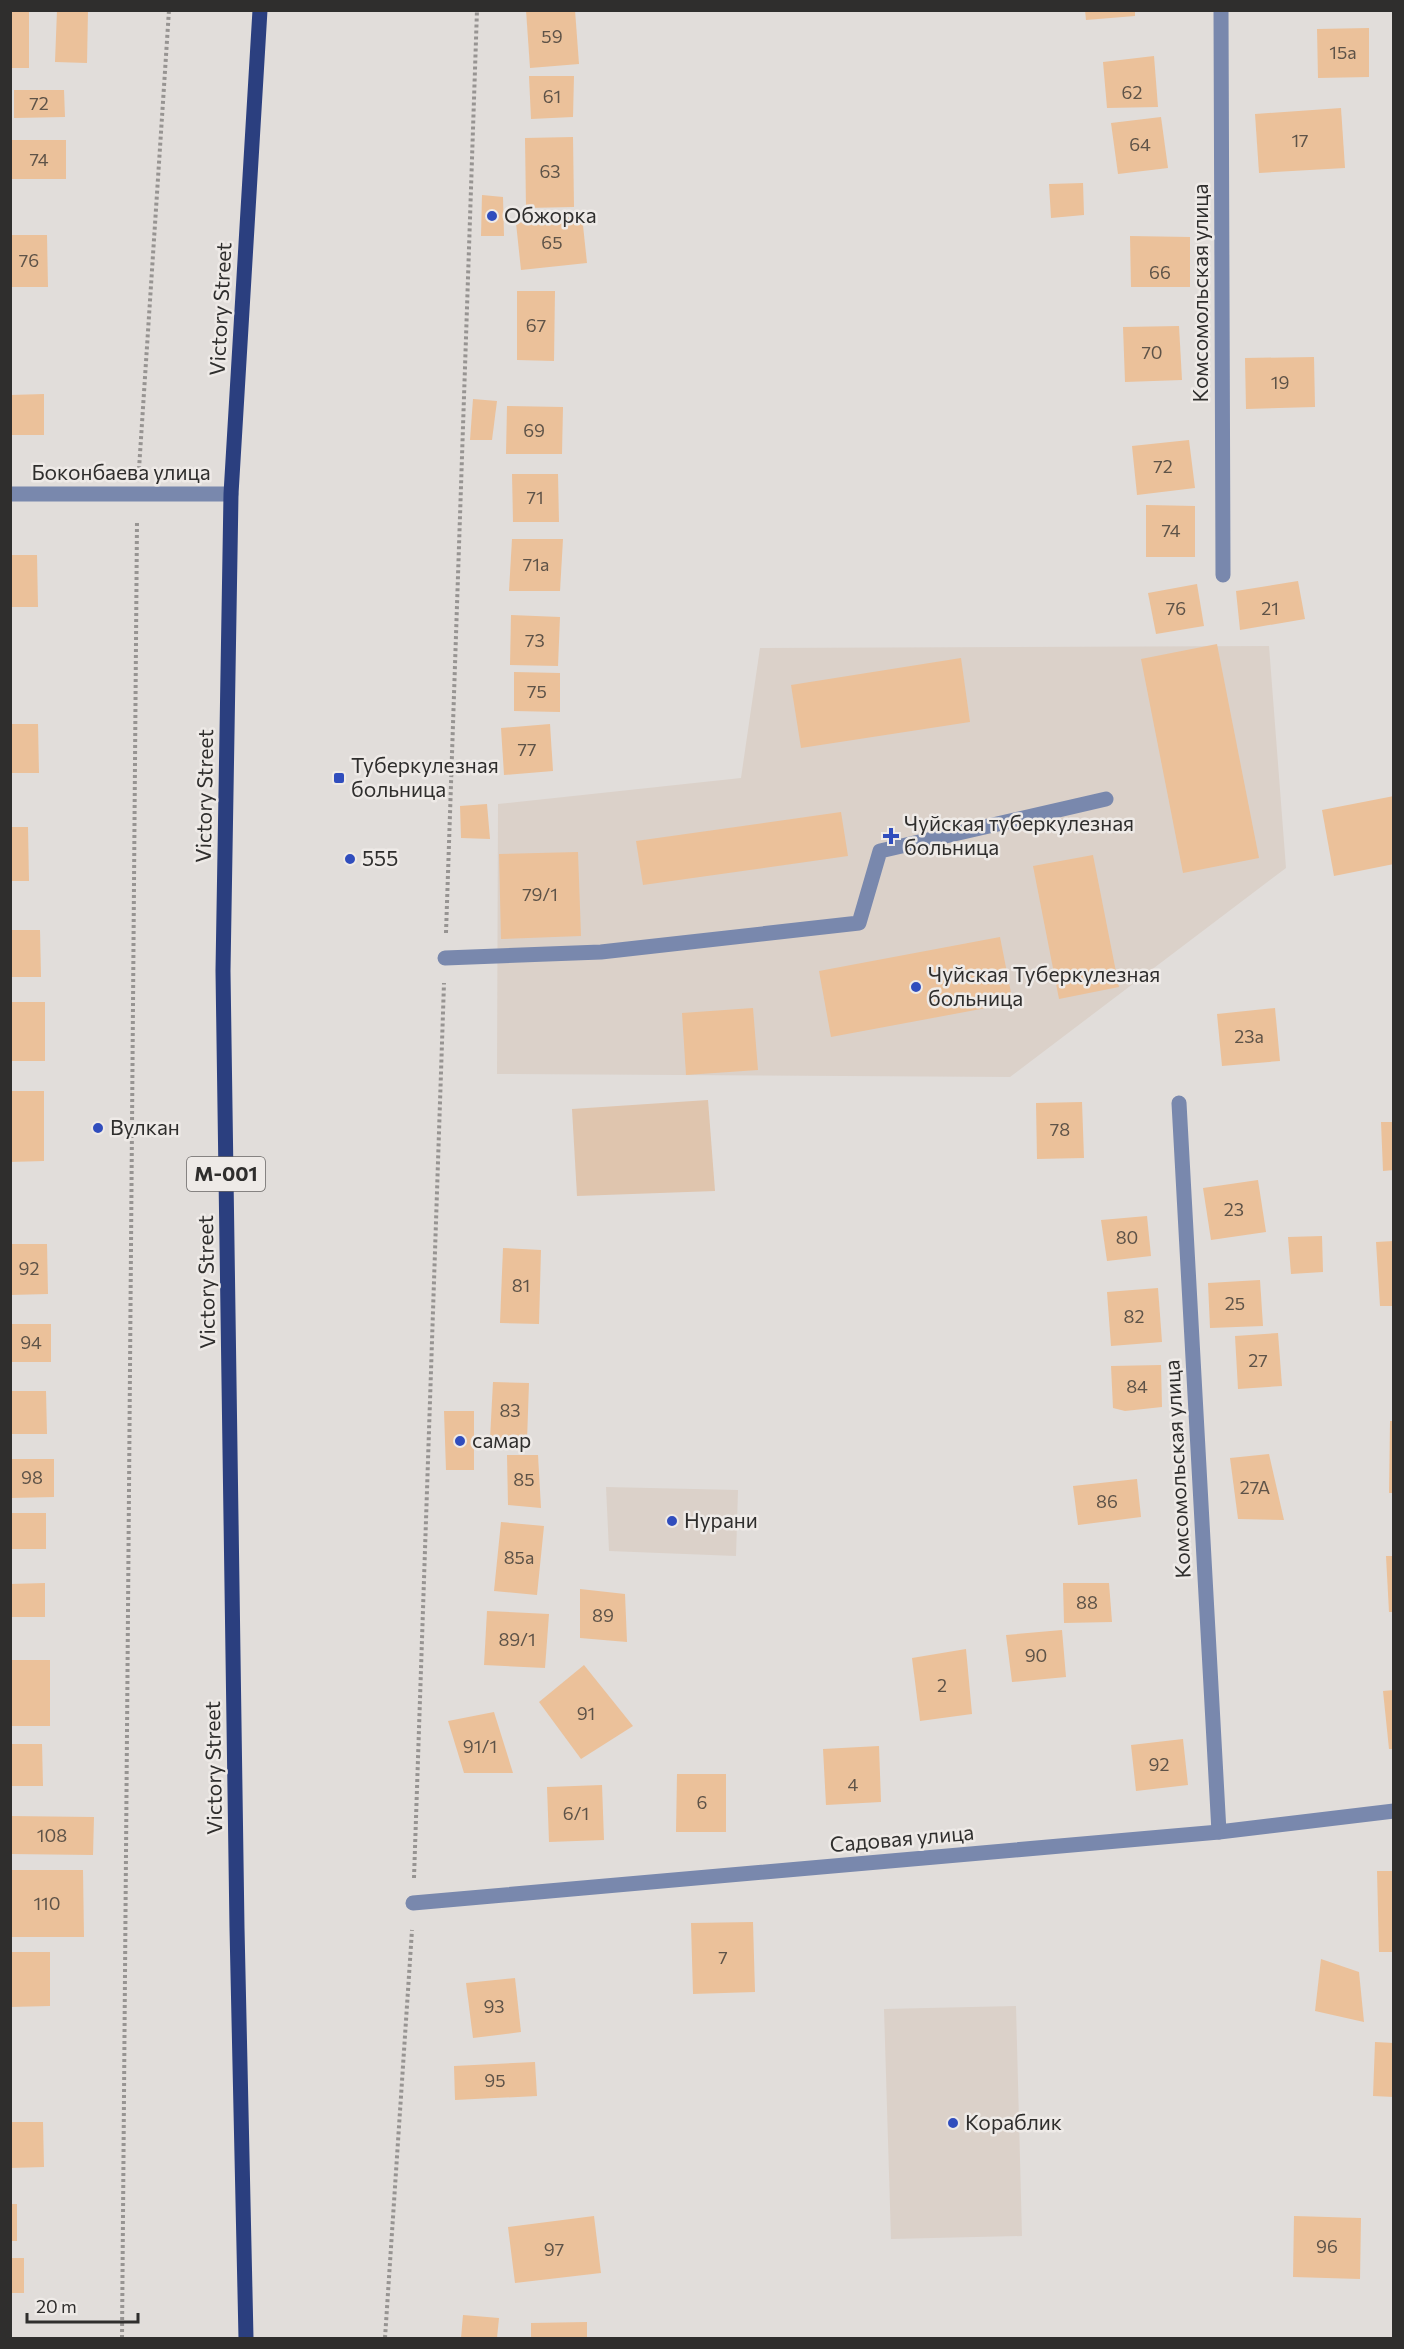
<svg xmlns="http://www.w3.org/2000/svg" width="1404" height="2349" viewBox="0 0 1404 2349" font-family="Commissioner,sans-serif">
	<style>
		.built { fill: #dbd1c9 }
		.green { fill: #dfc5ae }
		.building { fill: #ebc19a }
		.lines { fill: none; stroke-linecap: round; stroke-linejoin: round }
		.path { stroke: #979492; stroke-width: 4; stroke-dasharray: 3 3; stroke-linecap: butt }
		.minor { stroke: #7988ad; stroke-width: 15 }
		.major { stroke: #2b3f7f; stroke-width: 15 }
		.poi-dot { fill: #304dbd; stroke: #eeeae7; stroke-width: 2 }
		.labels { text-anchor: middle; stroke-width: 5; stroke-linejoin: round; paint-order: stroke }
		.number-label { font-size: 18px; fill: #5e5348 }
		.shield { fill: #eeeae7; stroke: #686665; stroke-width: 1.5 }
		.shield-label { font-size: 20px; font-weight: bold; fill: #2f2e2d }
		.poi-label { font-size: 21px; fill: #2f2e2d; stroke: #eeeae7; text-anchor: start }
		.street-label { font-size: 21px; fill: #2f2e2d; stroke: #eeeae7 }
	</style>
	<rect width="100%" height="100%" fill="#e1ddda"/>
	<g class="built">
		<path d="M1269,646L1286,868L1010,1077L497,1074L498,804L741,778L760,648Z"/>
		<path d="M606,1487L738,1490L736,1556L609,1551Z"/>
		<path d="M1016,2006L1022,2236L891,2239L884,2009Z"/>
	</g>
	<path class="green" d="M708,1100L715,1191L577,1196L572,1109Z"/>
	<g class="building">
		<rect x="10" y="10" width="19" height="58"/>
		<path d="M57,10H88L87,63L55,62Z"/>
		<path d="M526,10H575L579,64L530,68Z"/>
		<path d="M1085,10H1135V16L1086,20Z"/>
		<path d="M1369,28V77L1318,78L1317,29Z"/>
		<path d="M1154,56L1158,107L1107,108L1103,62Z"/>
		<path d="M529,76H574L573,117L531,119Z"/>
		<path d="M14,90H64L65,117L14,118Z"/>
		<path d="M1341,108L1345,168L1259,173L1255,114Z"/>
		<path d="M1161,117L1168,168L1118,174L1111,123Z"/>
		<path d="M573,137L574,207L526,208L525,138Z"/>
		<path d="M11,140H66V179H12Z"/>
		<path d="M1083,183L1084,215L1051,218L1049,184Z"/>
		<path d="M482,195L503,197L504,236H481Z"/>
		<path d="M582,216L587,263L521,270L516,223Z"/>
		<path d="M10,235H47L48,287H10Z"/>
		<path d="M1130,236L1190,237V287H1131Z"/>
		<path d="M517,291H555L554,361L517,360Z"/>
		<path d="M1179,326L1182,380L1125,382L1123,327Z"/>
		<path d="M1314,357L1315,407L1246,409L1245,358Z"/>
		<path d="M44,394V435H10V395Z"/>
		<path d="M473,399L497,401L492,440H470Z"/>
		<path d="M507,406L563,407L562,454H506Z"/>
		<path d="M1189,440L1195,488L1137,495L1132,446Z"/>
		<path d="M512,474H558L559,522H513Z"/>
		<path d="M1146,505L1195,506V557H1146Z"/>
		<path d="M512,539H563L560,591H509Z"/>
		<path d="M10,555H37L38,607H10Z"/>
		<path d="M1298,581L1305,619L1240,630L1236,591Z"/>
		<path d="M1197,584L1204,626L1156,634L1148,593Z"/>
		<path d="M511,615L560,617L558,666L510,665Z"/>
		<path d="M1217,644L1259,858L1183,873L1141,659Z"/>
		<path d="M961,658L970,722L801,748L791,685Z"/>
		<path d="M514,672L560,673V712L514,711Z"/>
		<path d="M10,724H38L39,773H10Z"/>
		<path d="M550,724L553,771L504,775L501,728Z"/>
		<path d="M1394,796V864L1334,876L1322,810Z"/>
		<path d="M487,804L490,839L461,838L460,806Z"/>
		<path d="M841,812L848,856L643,885L636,841Z"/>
		<path d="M10,827H28L29,881H10Z"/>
		<path d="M578,852L581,936L501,939L499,854Z"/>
		<path d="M1093,855L1119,987L1059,999L1033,866Z"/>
		<path d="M10,930H40L41,977H10Z"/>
		<path d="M1000,937L1013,1003L831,1037L819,971Z"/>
		<rect x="10" y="1002" width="35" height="59"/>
		<path d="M753,1008L758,1070L686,1075L682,1013Z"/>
		<path d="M1275,1008L1280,1061L1222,1066L1217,1014Z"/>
		<path d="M10,1091H44V1161L10,1162Z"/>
		<path d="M1082,1102L1084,1158L1037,1159L1036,1103Z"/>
		<path d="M1381,1122H1394V1170L1383,1171Z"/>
		<path d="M1258,1180L1266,1232L1211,1240L1203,1188Z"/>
		<path d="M1147,1216L1151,1256L1107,1261L1101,1220Z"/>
		<path d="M1322,1236L1323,1272L1291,1274L1288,1237Z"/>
		<path d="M1394,1241V1306H1380L1376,1242Z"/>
		<path d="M10,1244H47L48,1294L10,1295Z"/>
		<path d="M503,1248L541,1250L539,1324L500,1323Z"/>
		<path d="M1260,1280L1263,1326L1210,1328L1208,1283Z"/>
		<path d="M1158,1288L1162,1342L1111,1346L1107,1292Z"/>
		<rect x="10" y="1324" width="41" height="38"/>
		<path d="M1278,1333L1282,1386L1238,1389L1235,1336Z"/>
		<path d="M1161,1365L1162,1407L1125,1411L1113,1408L1111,1366Z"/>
		<path d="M493,1382L529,1383L527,1441L490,1439Z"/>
		<path d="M10,1391H46L47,1434H10Z"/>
		<path d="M444,1411H474V1470H446Z"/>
		<path d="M1390,1421H1394V1493H1389Z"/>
		<path d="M1269,1454L1284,1520L1238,1519L1230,1458Z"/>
		<path d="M507,1455H538L541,1508L508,1505Z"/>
		<path d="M10,1459H54V1497L10,1498Z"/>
		<path d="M1137,1479L1141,1517L1078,1525L1073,1486Z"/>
		<rect x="10" y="1513" width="36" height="36"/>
		<path d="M501,1522L544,1526L537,1595L494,1591Z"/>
		<path d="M1386,1556H1394V1612H1389Z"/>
		<path d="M45,1583V1617H10V1584Z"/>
		<path d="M1063,1583H1109L1112,1622L1064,1623Z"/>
		<path d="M580,1589L625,1594L627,1642L580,1638Z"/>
		<path d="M487,1611L549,1614L545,1668L484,1665Z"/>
		<path d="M1062,1630L1066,1677L1012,1682L1006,1635Z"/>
		<path d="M966,1649L972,1714L920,1721L912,1658Z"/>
		<rect x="10" y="1660" width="40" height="66"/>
		<path d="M584,1665L633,1726L581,1759L539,1702Z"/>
		<path d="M1394,1690V1749H1389L1383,1691Z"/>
		<path d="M494,1712L513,1773H464L448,1721Z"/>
		<path d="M1183,1739L1188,1785L1136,1791L1131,1745Z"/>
		<path d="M10,1744H42L43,1786H10Z"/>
		<path d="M879,1746L881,1802L826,1805L823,1749Z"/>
		<path d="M677,1774H726V1832H676Z"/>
		<path d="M602,1785L604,1840L549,1842L547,1787Z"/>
		<path d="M10,1816L94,1817L93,1855L10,1854Z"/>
		<path d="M10,1870H83L84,1937H10Z"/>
		<path d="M1377,1871H1394V1952H1379Z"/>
		<path d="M753,1922L755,1992L693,1994L691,1923Z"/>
		<path d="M10,1952H50V2006L10,2007Z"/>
		<path d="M1321,1959L1359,1972L1364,2022L1315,2011Z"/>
		<path d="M515,1978L521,2032L473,2038L466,1983Z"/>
		<path d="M1375,2042L1394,2043V2097L1373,2096Z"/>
		<path d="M535,2062L537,2096L455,2100L454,2066Z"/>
		<path d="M10,2122H43L44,2167L10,2168Z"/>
		<rect x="10" y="2204" width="7" height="37"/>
		<path d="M594,2216L601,2273L515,2283L508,2227Z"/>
		<path d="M1294,2216L1361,2218L1360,2279L1293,2277Z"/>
		<rect x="10" y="2258" width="14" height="35"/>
		<path d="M463,2315L499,2318L497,2338H461Z"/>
		<path d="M587,2322V2338H531V2323Z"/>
	</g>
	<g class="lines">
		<g class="path">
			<path d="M139,469L169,10"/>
			<path d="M446,933L477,10"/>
			<path d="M414,1878L444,983"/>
			<path d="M122,2338L137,521"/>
			<path d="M385,2338L412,1930"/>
		</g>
		<g class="minor">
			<path d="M1221,10L1223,575"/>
			<path d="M10,494H231"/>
			<path d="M445,958L601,952L859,923L880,851L1106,799"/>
			<path d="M1179,1103L1219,1832"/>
			<path d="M413,1903L1219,1832L1394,1811"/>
		</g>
		<path class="major" d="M246,2338L237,1928L223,971L231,494L260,10"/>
	</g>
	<g class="poi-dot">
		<circle cx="492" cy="216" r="6"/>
		<rect x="333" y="772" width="12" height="12" rx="3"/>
		<path d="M888 827h6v6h6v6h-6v6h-6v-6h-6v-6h6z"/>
		<circle cx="350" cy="859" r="6"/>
		<circle cx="916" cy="987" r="6"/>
		<circle cx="98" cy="1128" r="6"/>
		<circle cx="460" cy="1441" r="6"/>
		<circle cx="672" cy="1521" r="6"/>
		<circle cx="953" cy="2123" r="6"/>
	</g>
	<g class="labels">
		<g class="number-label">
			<text x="552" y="43">59</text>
			<text x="1343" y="59">15а</text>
			<text x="1132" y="99">62</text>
			<text x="552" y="103">61</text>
			<text x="39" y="110">72</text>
			<text x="1300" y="147">17</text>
			<text x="1140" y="151">64</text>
			<text x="39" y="166">74</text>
			<text x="550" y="178">63</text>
			<text x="552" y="249">65</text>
			<text x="29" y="267">76</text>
			<text x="1160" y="279">66</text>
			<text x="536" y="332">67</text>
			<text x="1152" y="359">70</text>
			<text x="1280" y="389">19</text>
			<text x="534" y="437">69</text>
			<text x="1163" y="473">72</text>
			<text x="535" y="504">71</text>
			<text x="1171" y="537">74</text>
			<text x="536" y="571">71а</text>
			<text x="1176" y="615">76</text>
			<text x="1270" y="615">21</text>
			<text x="535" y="647">73</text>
			<text x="537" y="698">75</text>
			<text x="527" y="756">77</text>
			<text x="540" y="901">79/1</text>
			<text x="1249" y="1043">23а</text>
			<text x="1060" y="1136">78</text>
			<text x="1234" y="1216">23</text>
			<text x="1127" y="1244">80</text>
			<text x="29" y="1275">92</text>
			<text x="521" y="1292">81</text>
			<text x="1235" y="1310">25</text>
			<text x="1134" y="1323">82</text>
			<text x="31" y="1349">94</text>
			<text x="1258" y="1367">27</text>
			<text x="1137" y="1393">84</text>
			<text x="510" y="1417">83</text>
			<text x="32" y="1484">98</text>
			<text x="524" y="1486">85</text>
			<text x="1255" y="1494">27А</text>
			<text x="1107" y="1508">86</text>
			<text x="519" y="1564">85а</text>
			<text x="1087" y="1609">88</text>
			<text x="603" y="1622">89</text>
			<text x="517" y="1646">89/1</text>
			<text x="1036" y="1662">90</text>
			<text x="942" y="1692">2</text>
			<text x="586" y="1720">91</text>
			<text x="480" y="1753">91/1</text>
			<text x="1159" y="1771">92</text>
			<text x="853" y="1791">4</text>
			<text x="702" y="1809">6</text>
			<text x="576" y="1820">6/1</text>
			<text x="52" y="1842">108</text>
			<text x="47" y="1910">110</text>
			<text x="723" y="1964">7</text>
			<text x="494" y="2013">93</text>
			<text x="495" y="2087">95</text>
			<text x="1327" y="2253">96</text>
			<text x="554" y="2256">97</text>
		</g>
		<rect class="shield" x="187" y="1157" width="78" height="34" rx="4.5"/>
		<g class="shield-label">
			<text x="226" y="1181">М-001</text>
		</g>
		<g class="poi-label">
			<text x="504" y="223">Обжорка</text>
			<text x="351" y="773">Туберкулезная<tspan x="351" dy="24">больница</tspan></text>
			<text x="904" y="831">Чуйская туберкулезная<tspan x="904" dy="24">больница</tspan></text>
			<text x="362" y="866">555</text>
			<text x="928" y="982">Чуйская Туберкулезная<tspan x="928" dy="24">больница</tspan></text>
			<text x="110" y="1135">Вулкан</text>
			<text x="472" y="1448">самар</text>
			<text x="684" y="1528">Нурани</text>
			<text x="965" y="2130">Кораблик</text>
		</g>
		<g class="street-label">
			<text transform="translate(1201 293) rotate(-90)" y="7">Комсомольская улица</text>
			<text transform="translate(221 309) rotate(-87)" y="7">Victory Street</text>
			<text x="121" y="480">Боконбаева улица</text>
			<text transform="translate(205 796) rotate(-89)" y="7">Victory Street</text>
			<text transform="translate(207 1282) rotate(-91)" y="7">Victory Street</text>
			<text transform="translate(1178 1469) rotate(-93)" y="7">Комсомольская улица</text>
			<text transform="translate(214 1768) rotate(-91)" y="7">Victory Street</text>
			<text transform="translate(902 1839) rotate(-5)" y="7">Садовая улица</text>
		</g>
	</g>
	<rect width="1404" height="2349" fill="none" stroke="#2f2e2d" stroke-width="24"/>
	<path d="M27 2313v9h111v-9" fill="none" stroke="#2f2e2d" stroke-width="3"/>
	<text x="36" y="2313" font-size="18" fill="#2f2e2d" stroke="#eeeae7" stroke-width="4.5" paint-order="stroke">20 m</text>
</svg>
